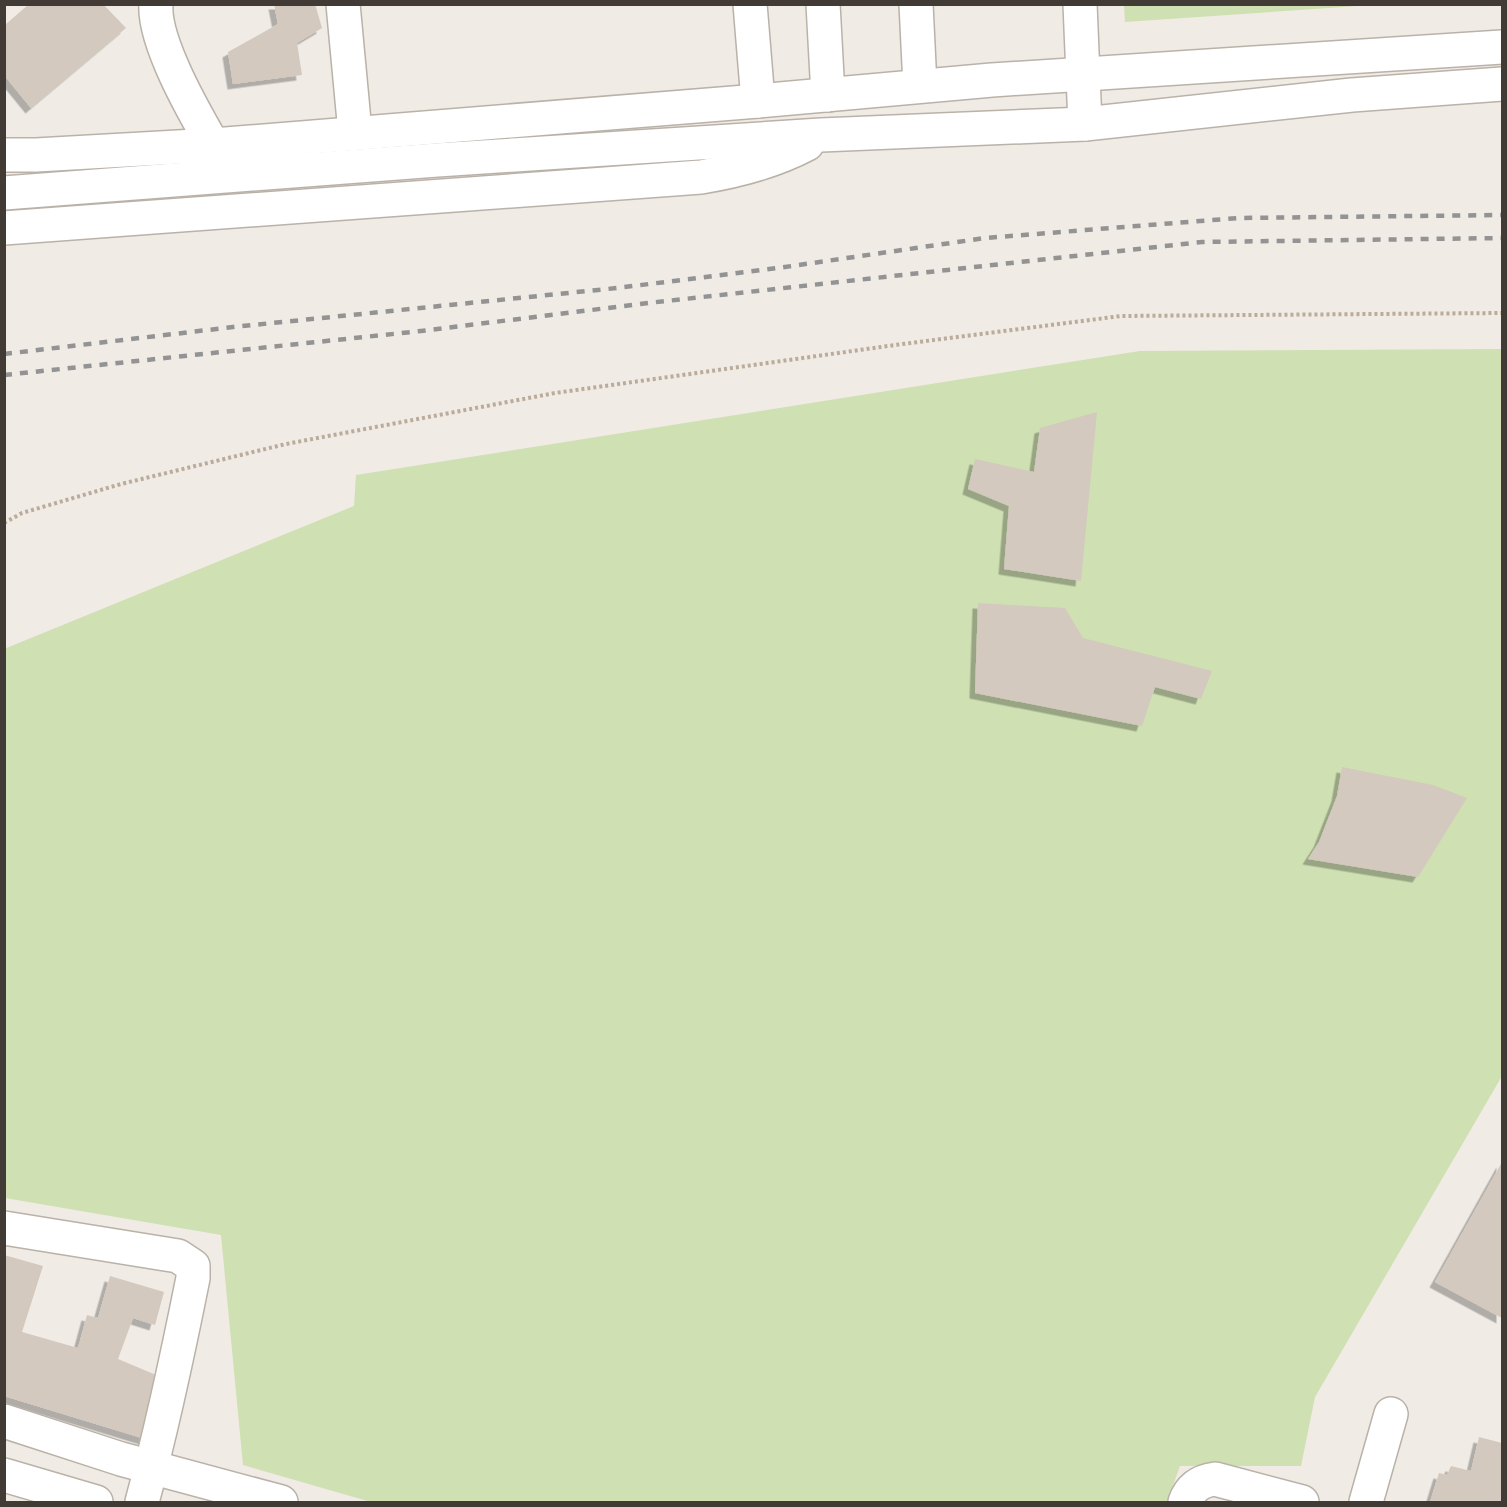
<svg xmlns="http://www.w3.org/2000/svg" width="1507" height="1507" viewBox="0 0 1507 1507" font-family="'Varela Round',sans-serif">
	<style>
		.green { fill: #cfe0b2 }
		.building { fill: #d3c9be; filter: url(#shadow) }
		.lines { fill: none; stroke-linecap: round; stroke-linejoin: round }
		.minor-casing { stroke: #bab2a8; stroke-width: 36 }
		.path { stroke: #baac9b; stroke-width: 4; stroke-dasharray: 3 3; stroke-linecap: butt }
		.minor { stroke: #fff; stroke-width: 33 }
		.rail { stroke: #939393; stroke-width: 4.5; stroke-dasharray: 8 8; stroke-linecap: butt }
	</style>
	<defs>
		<filter id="shadow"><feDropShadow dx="-5.5" dy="5.5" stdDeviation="0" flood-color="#0004"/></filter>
	</defs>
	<rect width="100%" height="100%" fill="#f0ebe5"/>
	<g class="green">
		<path d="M1124,5V4L1372,5L1125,22Z"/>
		<path d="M1502,349V1076L1315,1397L1301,1466H1180L1167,1502H371L243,1465L221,1235L5,1198L4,649L354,506L356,475L1140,351Z"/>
	</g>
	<g class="building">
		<path d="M29,4H103L126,28L31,108L4,75V26Z"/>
		<path d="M274,4H315L322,28L297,43L302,75L233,84L228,52L278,24Z"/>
		<path d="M1097,412L1081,581L1004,569L1009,506L968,489L975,459L1034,472L1040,428Z"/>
		<path d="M978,603L1065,608L1083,638L1212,671L1201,699L1155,687L1142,726L975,693Z"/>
		<path d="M1342,767L1433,785L1467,798L1418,877L1308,859L1319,842L1337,796Z"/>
		<path d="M1502,1162V1318L1435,1282Z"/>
		<path d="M4,1255L43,1266L22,1332L78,1348L87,1315L98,1318L110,1276L164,1292L155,1325L133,1318L118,1359L168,1380L155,1442L4,1396Z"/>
		<path d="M1479,1437L1502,1443V1502H1430L1439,1473L1447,1475L1451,1466L1471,1471Z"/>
	</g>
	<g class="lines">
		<defs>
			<g id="minor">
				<path d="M156,4C153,41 194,112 213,145"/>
				<path d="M343,4L355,132"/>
				<path d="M750,4L758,101"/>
				<path d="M823,4L828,95"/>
				<path d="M916,4L920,86"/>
				<path d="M1080,4L1085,124"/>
				<path d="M4,155H36L213,145L758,101L992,80L1502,47"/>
				<path d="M4,193L437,160L821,135L1085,124L1352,95L1502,84"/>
				<path d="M4,228L701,177C738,171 773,162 807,144"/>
				<path d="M4,1228L178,1256L193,1266V1278C178,1353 162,1428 142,1502"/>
				<path d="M4,1421L121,1459L281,1502"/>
				<path d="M4,1475L96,1502"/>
				<path d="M1185,1502C1190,1488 1200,1481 1215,1479L1302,1502"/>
				<path d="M1366,1502L1391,1414"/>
			</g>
		</defs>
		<use href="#minor" class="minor-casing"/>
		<path class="path" d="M4,523L22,513L121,484L286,444L555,393L895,345L1121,316L1502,313"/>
		<use href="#minor" class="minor"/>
		<g class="rail">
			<path d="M4,354L233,327L617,288L778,268L985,238L1238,218L1502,215"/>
			<path d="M4,375L421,331L648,303L1202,242L1502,238"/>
		</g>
	</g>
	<rect width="1507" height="1507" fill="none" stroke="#423b35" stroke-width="12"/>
</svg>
